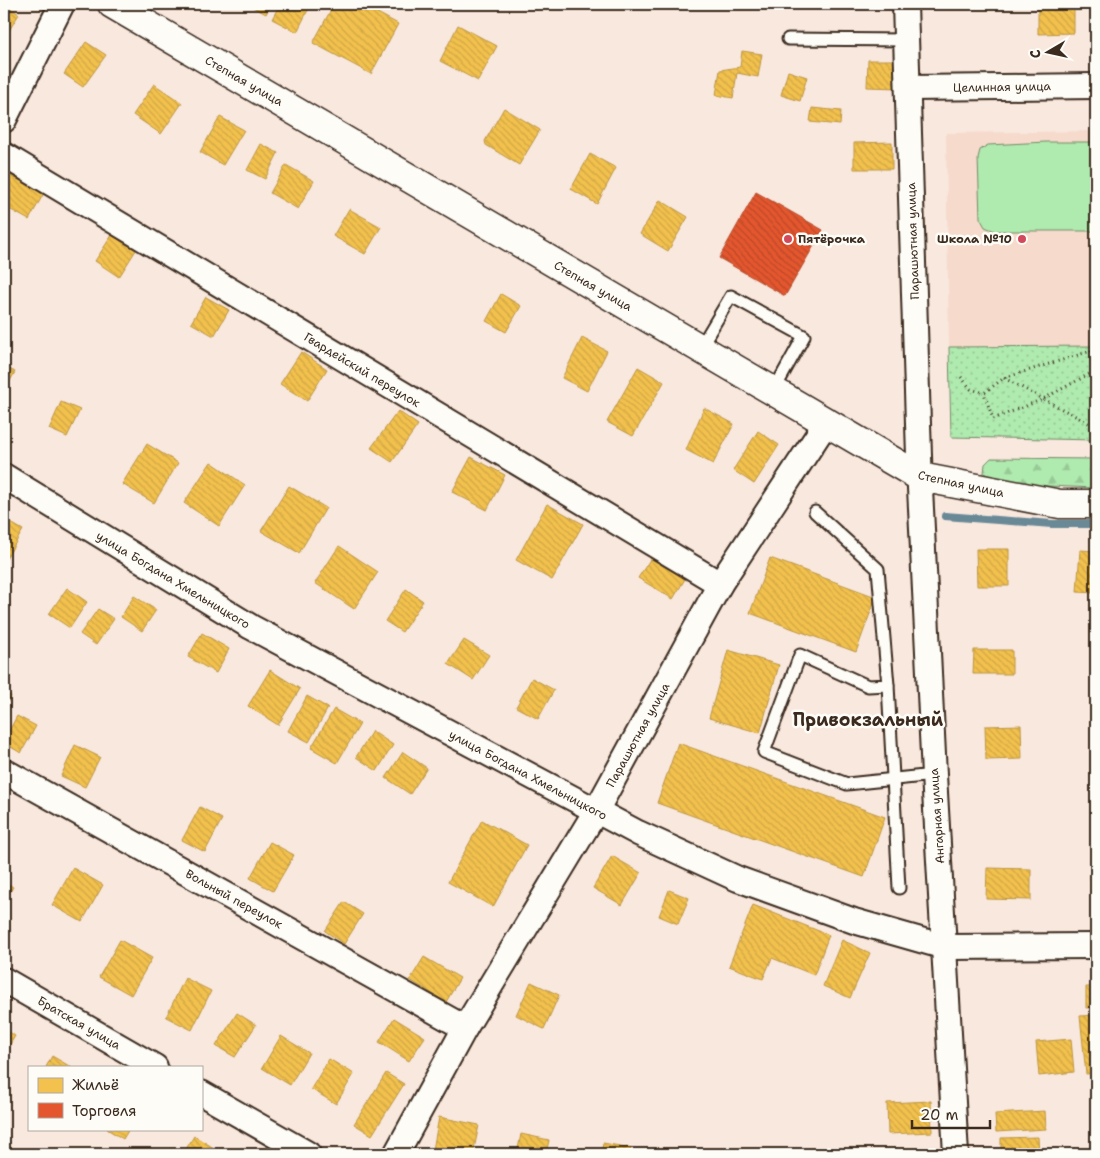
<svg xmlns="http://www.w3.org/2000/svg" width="1100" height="1158" viewBox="0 0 1100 1158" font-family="'Shantell Sans',sans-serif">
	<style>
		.built { fill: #f6dacc }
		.grass { fill: url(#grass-dots); stroke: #758a66 }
		.forest { fill: url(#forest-firs); stroke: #758a66 }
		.park { fill: #afeaaf; stroke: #758a66 }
		.homes { fill: url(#homes-back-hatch); stroke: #bb9440 }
		.shops { fill: url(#shops-back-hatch); stroke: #b14a29 }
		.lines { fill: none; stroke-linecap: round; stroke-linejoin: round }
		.stream { stroke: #698997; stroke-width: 8 }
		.service-casing { stroke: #3b2a1e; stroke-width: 15 }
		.minor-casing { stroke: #3b2a1e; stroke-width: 28 }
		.tertiary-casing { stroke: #3b2a1e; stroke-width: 31 }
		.path { stroke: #3b2a1e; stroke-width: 3; stroke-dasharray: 1 4; stroke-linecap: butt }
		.service { stroke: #fdfcf7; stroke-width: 11 }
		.minor { stroke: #fdfcf7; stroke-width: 24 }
		.tertiary { stroke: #fdfcf7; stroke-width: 28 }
		.poi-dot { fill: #d1495b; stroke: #fdfcf7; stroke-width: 2 }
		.labels { text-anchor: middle; stroke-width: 5; stroke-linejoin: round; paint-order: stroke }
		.street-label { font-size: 12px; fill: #3b2a1e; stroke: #fdfcf7 }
		.poi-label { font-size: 12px; font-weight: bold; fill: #3b2a1e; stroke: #fdfcf7; text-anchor: start }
		.district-label { font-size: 18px; font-weight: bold; fill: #3b2a1e; stroke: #fdfcf7 }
	</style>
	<defs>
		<pattern id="grass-dots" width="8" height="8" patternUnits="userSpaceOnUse" patternTransform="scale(1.25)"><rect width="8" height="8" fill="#afeaaf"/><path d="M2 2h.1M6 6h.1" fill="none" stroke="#97c996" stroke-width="1.8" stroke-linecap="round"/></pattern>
		<pattern id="forest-firs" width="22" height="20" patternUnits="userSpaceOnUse" patternTransform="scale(1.25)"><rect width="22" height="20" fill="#afeaaf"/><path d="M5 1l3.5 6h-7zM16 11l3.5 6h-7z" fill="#97c996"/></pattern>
		<pattern id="homes-back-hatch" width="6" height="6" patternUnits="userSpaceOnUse" patternTransform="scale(1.25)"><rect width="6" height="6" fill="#f2c14e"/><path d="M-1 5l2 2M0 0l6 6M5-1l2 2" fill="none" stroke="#d0a644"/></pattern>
		<pattern id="shops-back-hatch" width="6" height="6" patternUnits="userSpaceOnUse" patternTransform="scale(1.25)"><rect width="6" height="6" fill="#e4572e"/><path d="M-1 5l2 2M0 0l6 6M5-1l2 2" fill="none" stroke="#ba4827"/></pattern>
	</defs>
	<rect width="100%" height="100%" fill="#f9e8de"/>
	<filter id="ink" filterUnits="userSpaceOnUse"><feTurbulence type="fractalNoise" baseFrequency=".02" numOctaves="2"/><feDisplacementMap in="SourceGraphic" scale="10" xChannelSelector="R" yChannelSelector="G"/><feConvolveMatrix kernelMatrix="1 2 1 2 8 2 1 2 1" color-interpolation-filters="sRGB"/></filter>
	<g filter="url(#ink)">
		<path class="built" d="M1096,131V346L949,347L946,133Z"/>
		<path class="grass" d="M1096,346V440L951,437L949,347Z"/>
		<path class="forest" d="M991,458L1096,459V488L1001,484L984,473L985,464Z"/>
		<path class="park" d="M1046,142H1096V231H995L985,227L980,218L978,158L980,150L988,145Z"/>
		<g class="homes">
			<path d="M4,4L19,14L4,39Z"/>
			<path d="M247,4H271L266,14Z"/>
			<path d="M280,4H311L297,32L272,19Z"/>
			<path d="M334,4H373L370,9L398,24L371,74L313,43Z"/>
			<path d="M1038,4H1085V10H1074V33L1038,34Z"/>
			<path d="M458,25L497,46L478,81L440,61Z"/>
			<path d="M86,42L106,55L83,87L64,74Z"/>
			<path d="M742,51L762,54L758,77L737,73L733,98L716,95L720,70L740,67Z"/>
			<path d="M868,60H898V88L867,87Z"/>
			<path d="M788,71L807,77L800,101L781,95Z"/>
			<path d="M154,84L182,103L161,134L133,115Z"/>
			<path d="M504,108L540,130L519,165L486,145L485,141Z"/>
			<path d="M812,108L841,111L840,125L810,122Z"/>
			<path d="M220,117L244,130L223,165L200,152Z"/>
			<path d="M892,142V169H854V143Z"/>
			<path d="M261,144L278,153L265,179L247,170Z"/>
			<path d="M590,154L616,168L597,204L571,189Z"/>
			<path d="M286,165L314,181L298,209L270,193Z"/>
			<path d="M10,175L44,193L29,220L4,206V187Z"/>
			<path d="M660,200L688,217L668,251L640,234Z"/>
			<path d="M349,209L381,227L365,254L333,236Z"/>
			<path d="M112,235L136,250L119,277L95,261Z"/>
			<path d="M501,294L521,306L506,332L486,321Z"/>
			<path d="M206,297L229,310L214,336L191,323Z"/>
			<path d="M582,338L607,351L587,391L562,378Z"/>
			<path d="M301,352L327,369L307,401L280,384Z"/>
			<path d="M4,366L15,372L4,392Z"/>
			<path d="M638,367L664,382L633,436L607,422Z"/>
			<path d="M61,402L80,410L67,437L49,429Z"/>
			<path d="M704,408L734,424L713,464L686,450Z"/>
			<path d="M398,411L418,425L392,462L371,448Z"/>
			<path d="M758,431L779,445L754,484L733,470Z"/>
			<path d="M147,444L178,463L154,503L122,484Z"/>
			<path d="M471,457L505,475L487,510L452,492Z"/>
			<path d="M211,462L245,485L219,526L184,503Z"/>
			<path d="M289,486L326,508L299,553L261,531Z"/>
			<path d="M547,504L583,524L552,580L516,560Z"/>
			<path d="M4,519L23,530L6,559L4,558Z"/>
			<path d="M339,546L378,572L354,609L315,583Z"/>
			<path d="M976,549H1009V586H977Z"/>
			<path d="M1080,550L1096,551V593L1077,592Z"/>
			<path d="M651,558L685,579L673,599L638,578Z"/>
			<path d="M770,558L876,597L856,652L750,613Z"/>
			<path d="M67,588L87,602L70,628L49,614Z"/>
			<path d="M406,589L423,601L402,632L385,621Z"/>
			<path d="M134,596L156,610L142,631L121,617Z"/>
			<path d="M98,609L114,619L96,645L80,634Z"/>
			<path d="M202,633L229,649L216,673L188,657Z"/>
			<path d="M464,640L489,655L473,680L448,664Z"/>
			<path d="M728,650L779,665L760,733L709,718Z"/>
			<path d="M974,650H1012V674H973Z"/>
			<path d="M270,670L300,689L278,725L248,706Z"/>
			<path d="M532,678L554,690L538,719L516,707Z"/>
			<path d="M4,692L11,696L4,709Z"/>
			<path d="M307,696L328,708L309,742L288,731Z"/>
			<path d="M334,709L360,724L337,763L311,748Z"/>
			<path d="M17,716L36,726L21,753L4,743V740Z"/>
			<path d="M1021,725L1022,759L986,760L985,726Z"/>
			<path d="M372,731L393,745L377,771L356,757Z"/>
			<path d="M678,743L885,817L864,877L657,803Z"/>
			<path d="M75,745L100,757L85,787L61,776Z"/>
			<path d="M403,752L427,768L410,794L386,778Z"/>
			<path d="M200,807L222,819L205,852L182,840Z"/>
			<path d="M482,820L527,845L493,907L448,882Z"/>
			<path d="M1092,826H1096V880H1090Z"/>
			<path d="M270,842L294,855L273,891L250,878Z"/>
			<path d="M612,856L641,873L622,905L593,888Z"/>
			<path d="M73,868L103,885L82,922L52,905Z"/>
			<path d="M987,868L1031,869V900L986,899Z"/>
			<path d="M4,881L13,887L4,902Z"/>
			<path d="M669,890L689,898L678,924L659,916Z"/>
			<path d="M344,902L363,914L344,944L325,931Z"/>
			<path d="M753,905L829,935L814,975L772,958L763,979L729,966Z"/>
			<path d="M120,940L152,958L131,995L99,977Z"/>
			<path d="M842,940L870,953L850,998L823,986Z"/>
			<path d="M424,957L460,978L446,1002L410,980Z"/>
			<path d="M185,978L211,991L192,1030L166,1017Z"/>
			<path d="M531,982L559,995L544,1029L516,1015Z"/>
			<path d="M1086,987H1096V1007L1086,1008Z"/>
			<path d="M237,1013L256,1025L235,1057L216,1046Z"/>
			<path d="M1096,1015V1073L1086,1074L1080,1016Z"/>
			<path d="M394,1018L425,1037L409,1061L379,1042Z"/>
			<path d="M4,1028L15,1036L4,1054Z"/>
			<path d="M281,1036L309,1053L290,1085L262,1068Z"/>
			<path d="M1071,1039L1074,1072L1039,1076L1036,1042Z"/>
			<path d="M52,1056L71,1067H46Z"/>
			<path d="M329,1059L354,1074L336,1104L311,1089Z"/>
			<path d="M386,1073L404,1084L372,1135L354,1124Z"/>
			<path d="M931,1101L932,1132L888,1134L887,1103Z"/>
			<path d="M1045,1111L1046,1129L996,1132L995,1114Z"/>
			<path d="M439,1117L479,1125L473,1154H455L433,1150Z"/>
			<path d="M107,1129H129L123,1139Z"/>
			<path d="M521,1134L549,1140L546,1154H517Z"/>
			<path d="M194,1136L224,1154H183Z"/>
			<path d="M1038,1137L1039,1154H1001V1138Z"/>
			<path d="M603,1143L631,1148L629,1154H601Z"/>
		</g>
		<path class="shops" d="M756,192L823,230L785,296L719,258Z"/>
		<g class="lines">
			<path class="stream" d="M945,516L1052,524H1096"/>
			<defs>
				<g id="service">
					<path d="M788,39L907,40"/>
					<path d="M700,348L731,296L804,336L773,392"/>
					<path d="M815,512L878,569L888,685L868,686L800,655L764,752L847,784L934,775"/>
					<path d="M888,685L899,888"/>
				</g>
				<g id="minor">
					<path d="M905,4L920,488L934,775L956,1154"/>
					<path d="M909,88L1096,86"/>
					<path d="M4,120L62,4"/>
					<path d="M4,155L720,584"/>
					<path d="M4,476L251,627L638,833L738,879L854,921L945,947L1096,946"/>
					<path d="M4,771L465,1028"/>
					<path d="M4,980L155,1067"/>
					<path d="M201,1093L308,1154"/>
					<path d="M396,1154L465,1028L596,811L720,584L826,423"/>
				</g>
				<path id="tertiary" d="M112,4L920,477L1060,504H1096"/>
			</defs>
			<use href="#service" class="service-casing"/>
			<use href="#minor" class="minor-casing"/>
			<use href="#tertiary" class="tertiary-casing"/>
			<g class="path">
				<path d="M961,377L971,389L984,393"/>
				<path d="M1004,378L1094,426"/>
				<path d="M1095,447L1093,372L1091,351L1004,378L984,393L993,419L1043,399L1093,372L1096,370"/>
			</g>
			<use href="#service" class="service"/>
			<use href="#minor" class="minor"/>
			<use href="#tertiary" class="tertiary"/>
		</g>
	</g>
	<g class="poi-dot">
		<circle cx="788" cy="239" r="5"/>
		<circle cx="1022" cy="239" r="5"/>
	</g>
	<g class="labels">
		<g class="street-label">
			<text transform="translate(244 81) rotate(30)" y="4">Степная улица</text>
			<text transform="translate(1002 87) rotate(-1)" y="4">Целинная улица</text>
			<text transform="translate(913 241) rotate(-92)" y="4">Парашютная улица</text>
			<text transform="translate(593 286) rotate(30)" y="4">Степная улица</text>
			<text transform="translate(362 370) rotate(31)" y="4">Гвардейский переулок</text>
			<text transform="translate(961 484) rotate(12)" y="4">Степная улица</text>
			<text transform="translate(173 580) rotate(31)" y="4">улица Богдана Хмельницкого</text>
			<text transform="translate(638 735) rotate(-61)" y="4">Парашютная улица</text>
			<text transform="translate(528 775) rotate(28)" y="4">улица Богдана Хмельницкого</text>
			<text transform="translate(937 816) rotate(-94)" y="4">Ангарная улица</text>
			<text transform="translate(234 899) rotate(29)" y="4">Вольный переулок</text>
			<text transform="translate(79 1023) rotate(30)" y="4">Братская улица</text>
		</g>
		<g class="poi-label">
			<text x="798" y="243">Пятёрочка</text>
			<text x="1012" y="243" text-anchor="end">Школа №10</text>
		</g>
		<g class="district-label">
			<text x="868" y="726">Привокзальный</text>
		</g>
	</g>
	<rect width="1100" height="1158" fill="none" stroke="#fdfcf7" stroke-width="20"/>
	<rect x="10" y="10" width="1080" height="1138" fill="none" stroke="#3b2a1e" stroke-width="2" filter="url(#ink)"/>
	<rect x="28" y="1066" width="175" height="65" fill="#fdfcf7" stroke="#afa8a0"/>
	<rect x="38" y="1078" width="25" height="15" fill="#f2c14e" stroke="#afa8a0"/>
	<text x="72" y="1090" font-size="15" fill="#3b2a1e">Жильё</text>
	<rect x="38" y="1103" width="25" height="15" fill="#e4572e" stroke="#afa8a0"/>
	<text x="72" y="1116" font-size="15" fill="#3b2a1e">Торговля</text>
	<g transform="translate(1048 52) rotate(261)" stroke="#fdfcf7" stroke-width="4" paint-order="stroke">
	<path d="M0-4L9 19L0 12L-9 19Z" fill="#3b2a1e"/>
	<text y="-8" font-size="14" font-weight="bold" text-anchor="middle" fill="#3b2a1e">С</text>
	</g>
	<path d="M912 1120v8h78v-8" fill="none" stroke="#3b2a1e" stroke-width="2.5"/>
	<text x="920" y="1120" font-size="15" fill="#3b2a1e" stroke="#fdfcf7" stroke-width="4" paint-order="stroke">20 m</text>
</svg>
